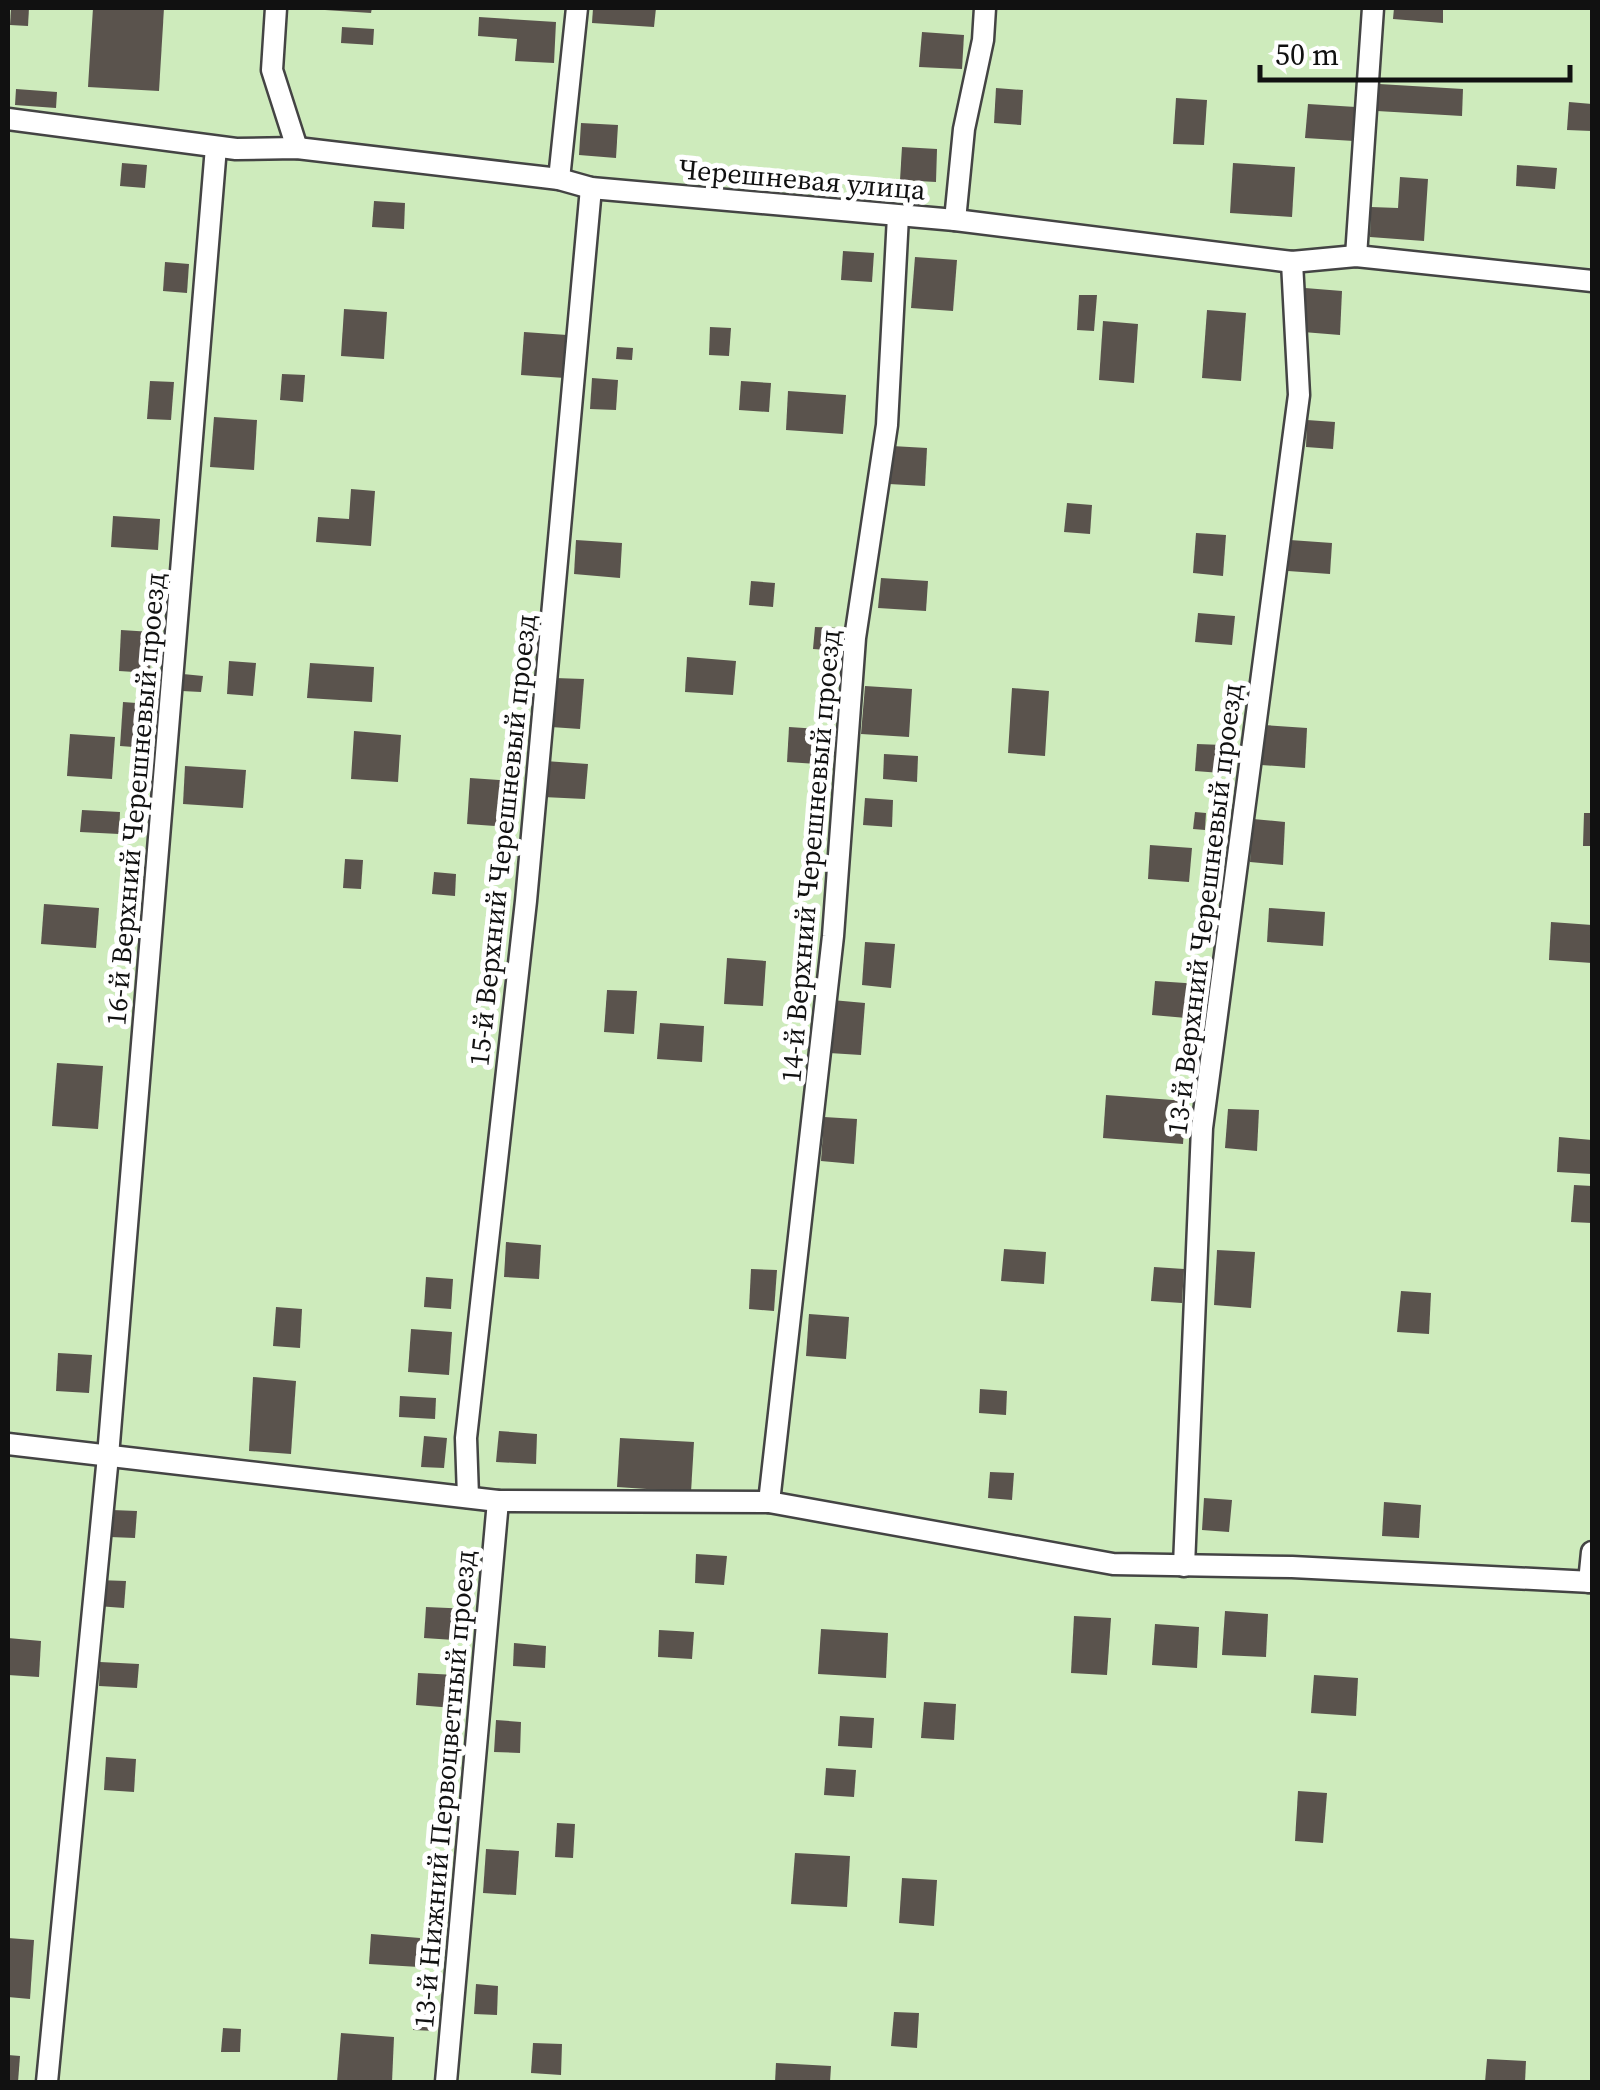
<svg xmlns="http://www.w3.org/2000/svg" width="1600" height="2090" viewBox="0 0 1600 2090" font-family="'Source Serif 4',serif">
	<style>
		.green { fill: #ceebbc }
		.building { fill: #5a534d }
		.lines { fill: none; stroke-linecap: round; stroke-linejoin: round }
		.service-casing { stroke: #444; stroke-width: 25 }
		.service { stroke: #fff; stroke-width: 20 }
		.labels { text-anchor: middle; stroke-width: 10; stroke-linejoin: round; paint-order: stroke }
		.street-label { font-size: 28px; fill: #111; stroke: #fff }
	</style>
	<rect width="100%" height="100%" fill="#fffef4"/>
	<rect class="green" x="8" y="8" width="1584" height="2074"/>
	<g class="building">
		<path d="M11,8H29L28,26L10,25Z"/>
		<path d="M93,8H164L159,91L88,87Z"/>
		<path d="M325,8H372L371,13L325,10Z"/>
		<path d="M593,8H656L654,27L592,23Z"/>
		<path d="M1394,8H1443V23L1393,19Z"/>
		<path d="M479,17L556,22L554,63L515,61L517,39L478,36Z"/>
		<path d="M342,27L374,29L373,45L341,43Z"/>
		<path d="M922,32L964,35L962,69L919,67Z"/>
		<path d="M1379,84L1463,89L1462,116L1377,111Z"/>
		<path d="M996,88L1023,90L1021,125L994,123Z"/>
		<path d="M16,89L57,92L56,108L15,105Z"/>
		<path d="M1176,98L1207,100L1204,145L1173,144Z"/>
		<path d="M1569,102L1592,104V131L1567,130Z"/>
		<path d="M1308,104L1356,107L1354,141L1305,138Z"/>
		<path d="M581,123L618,125L616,158L579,155Z"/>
		<path d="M902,147L937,149L936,182L900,180Z"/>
		<path d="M122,163L147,165L145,188L120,186Z"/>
		<path d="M1233,163L1295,167L1292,217L1230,213Z"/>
		<path d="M1517,165L1557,168L1555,189L1516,186Z"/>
		<path d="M1400,177L1428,179L1424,241L1370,237L1371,207L1398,208Z"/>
		<path d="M374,201L405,203L404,229L372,227Z"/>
		<path d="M843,251L874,253L872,282L841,280Z"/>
		<path d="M915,257L957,260L953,311L911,308Z"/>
		<path d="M165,262L189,264L187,293L163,291Z"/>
		<path d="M1305,288L1342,291L1340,335L1303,332Z"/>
		<path d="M1079,295H1097L1094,331L1077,330Z"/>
		<path d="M344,309L387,312L384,359L341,356Z"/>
		<path d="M1207,310L1246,313L1241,381L1202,378Z"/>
		<path d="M1103,321L1138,324L1134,383L1099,380Z"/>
		<path d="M710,327L731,328L729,356L709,355Z"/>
		<path d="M524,332L567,335L565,378L521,375Z"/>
		<path d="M617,347L633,348L632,360L616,359Z"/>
		<path d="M282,374L305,375L303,402L280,400Z"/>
		<path d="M592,378L618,380L616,410L590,409Z"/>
		<path d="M150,381L174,382L171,420L147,419Z"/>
		<path d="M741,381L771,383L769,412L739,410Z"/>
		<path d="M788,391L846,395L843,434L786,430Z"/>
		<path d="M214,417L257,420L254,470L210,467Z"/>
		<path d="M1307,420L1335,422L1333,449L1306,447Z"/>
		<path d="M892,446L927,448L925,486L889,484Z"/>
		<path d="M351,489L375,491L371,546L316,542L318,517L349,519Z"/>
		<path d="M1067,503L1092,505L1090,534L1064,532Z"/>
		<path d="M113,516L160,519L158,550L111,547Z"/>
		<path d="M1196,533L1226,535L1223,576L1193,573Z"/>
		<path d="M576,540L622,543L620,578L574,574Z"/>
		<path d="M1290,540L1332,543L1330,574L1288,571Z"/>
		<path d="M881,578L928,581L926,611L878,608Z"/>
		<path d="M751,581L775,583L773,607L749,605Z"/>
		<path d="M1198,613L1235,616L1232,645L1195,642Z"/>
		<path d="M815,627L842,628L841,651L813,649Z"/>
		<path d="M121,630L152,632L150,673L119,671Z"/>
		<path d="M687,657L736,661L733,695L685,692Z"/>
		<path d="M229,661L256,663L253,696L227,694Z"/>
		<path d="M310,663L374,667L372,702L307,698Z"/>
		<path d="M183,674L203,676L201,692L182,691Z"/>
		<path d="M555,678L584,679L580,729L551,727Z"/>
		<path d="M865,686L912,689L909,737L861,734Z"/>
		<path d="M1012,688L1049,691L1045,756L1008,753Z"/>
		<path d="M123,702L150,704L147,748L120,746Z"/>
		<path d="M1264,725L1307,728L1305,768L1261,765Z"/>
		<path d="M789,727L834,730L832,765L787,762Z"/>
		<path d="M354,731L401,735L398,782L351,779Z"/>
		<path d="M70,734L115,737L112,779L67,776Z"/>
		<path d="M1197,744L1223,745L1221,773L1195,771Z"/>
		<path d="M884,754L918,756L917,782L883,779Z"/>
		<path d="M545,761L588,764L585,799L543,797Z"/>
		<path d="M185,766L246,770L243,808L183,804Z"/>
		<path d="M470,778L512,781L509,827L467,824Z"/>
		<path d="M865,798L893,800L892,827L863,825Z"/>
		<path d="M82,810L120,812L119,834L80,832Z"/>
		<path d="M1195,812L1206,813L1205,830L1193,829Z"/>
		<path d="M1584,813H1592V846H1583Z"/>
		<path d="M1253,819L1285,822L1283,865L1250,862Z"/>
		<path d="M1150,845L1192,848L1189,882L1148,879Z"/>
		<path d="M345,859L363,860L361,889L343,888Z"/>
		<path d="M434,872L456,874L455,896L432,894Z"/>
		<path d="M44,904L99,908L96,948L41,944Z"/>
		<path d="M1269,908L1325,912L1323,946L1267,942Z"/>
		<path d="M1551,922L1592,925V963L1549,960Z"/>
		<path d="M865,942L895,944L891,988L862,985Z"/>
		<path d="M727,958L766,961L763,1006L724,1004Z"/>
		<path d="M1155,981L1200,984L1198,1019L1152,1015Z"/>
		<path d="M607,990L637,991L634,1034L604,1032Z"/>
		<path d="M832,1000L865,1003L861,1055L829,1053Z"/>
		<path d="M660,1023L704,1026L702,1062L657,1059Z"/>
		<path d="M57,1063L103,1066L98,1129L52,1126Z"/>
		<path d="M1106,1095L1186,1101L1183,1144L1103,1138Z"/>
		<path d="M1228,1109L1259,1110L1257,1151L1225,1148Z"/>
		<path d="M824,1117L857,1119L854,1164L821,1161Z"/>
		<path d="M1559,1137L1592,1140V1174L1557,1172Z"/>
		<path d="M1574,1185L1592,1186V1223L1571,1222Z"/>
		<path d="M506,1242L541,1245L539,1279L504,1277Z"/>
		<path d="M1004,1249L1046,1252L1044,1284L1001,1281Z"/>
		<path d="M1217,1250L1255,1252L1251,1308L1214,1305Z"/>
		<path d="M1154,1267L1184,1269L1182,1303L1151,1301Z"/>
		<path d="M751,1269L777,1270L774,1311L749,1309Z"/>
		<path d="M426,1277L453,1279L451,1309L424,1307Z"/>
		<path d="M1401,1291L1431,1293L1429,1334L1397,1332Z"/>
		<path d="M276,1307L302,1309L300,1348L273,1346Z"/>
		<path d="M809,1314L849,1317L846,1359L806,1356Z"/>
		<path d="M411,1329L452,1332L449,1375L408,1372Z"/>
		<path d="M58,1353L92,1355L89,1393L56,1391Z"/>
		<path d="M253,1377L296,1381L291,1454L249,1451Z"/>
		<path d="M980,1389L1007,1391L1006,1415L979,1413Z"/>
		<path d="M400,1396L436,1398L435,1419L399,1417Z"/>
		<path d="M499,1431L537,1434L536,1464L496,1462Z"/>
		<path d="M424,1436L447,1438L444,1468L421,1467Z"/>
		<path d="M620,1438L694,1442L691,1492L617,1487Z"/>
		<path d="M990,1472L1014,1473L1012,1500L988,1498Z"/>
		<path d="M1204,1498L1232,1500L1229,1532L1202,1530Z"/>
		<path d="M1384,1502L1421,1505L1419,1538L1382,1536Z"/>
		<path d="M112,1510L137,1511L135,1538L110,1537Z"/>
		<path d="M696,1554L727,1556L724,1585L695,1583Z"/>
		<path d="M98,1580L126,1581L124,1608L97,1606Z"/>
		<path d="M426,1607L471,1609L469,1641L424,1638Z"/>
		<path d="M1225,1611L1268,1614L1266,1657L1222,1655Z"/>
		<path d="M1074,1616L1111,1618L1107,1675L1071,1673Z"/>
		<path d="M1155,1624L1199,1627L1197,1668L1152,1665Z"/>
		<path d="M821,1629L888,1633L886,1678L818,1674Z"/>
		<path d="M659,1630L694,1632L692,1659L658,1657Z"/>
		<path d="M8,1638L41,1641L39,1677L8,1675Z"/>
		<path d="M514,1643L546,1646L545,1668L513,1666Z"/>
		<path d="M100,1662L139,1664L137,1688L99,1686Z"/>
		<path d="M418,1673L456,1675L454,1708L416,1705Z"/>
		<path d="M1314,1675L1358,1678L1356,1716L1311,1713Z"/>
		<path d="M924,1702L956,1704L954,1740L921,1738Z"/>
		<path d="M840,1716L874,1718L872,1748L838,1746Z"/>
		<path d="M496,1720L521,1722L520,1753L494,1752Z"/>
		<path d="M106,1757L136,1759L134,1792L104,1790Z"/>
		<path d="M826,1768L856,1770L854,1797L824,1795Z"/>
		<path d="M1298,1791L1327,1793L1323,1843L1295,1841Z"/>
		<path d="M557,1823L575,1824L573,1858L555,1857Z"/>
		<path d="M486,1849L519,1851L516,1895L483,1893Z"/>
		<path d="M795,1853L850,1856L847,1907L791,1904Z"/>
		<path d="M902,1878L937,1880L934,1926L899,1923Z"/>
		<path d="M371,1934L420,1938L419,1967L369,1964Z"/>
		<path d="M8,1938L34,1940L30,1999L8,1997Z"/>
		<path d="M476,1984L498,1986L497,2015L474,2014Z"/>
		<path d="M894,2012L919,2013L917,2048L891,2046Z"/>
		<path d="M414,2013L436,2015V2031L413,2030Z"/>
		<path d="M223,2028L241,2029L240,2052H221Z"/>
		<path d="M341,2033L394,2037L392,2082H337Z"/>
		<path d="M533,2043L562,2044L561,2075L531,2073Z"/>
		<path d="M8,2055L20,2056L18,2082H8Z"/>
		<path d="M1487,2059L1526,2061L1525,2082H1485Z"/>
		<path d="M776,2063L831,2066L830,2082H775Z"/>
	</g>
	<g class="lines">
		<defs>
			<g id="service">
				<path d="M276,8L272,70L297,148"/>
				<path d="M8,119L236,149L297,148L559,179L591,188L955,220L1292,262L1356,256L1592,281"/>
				<path d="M559,179L577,8"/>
				<path d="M955,220L964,129L983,40L985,8"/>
				<path d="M1356,256L1373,8"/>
				<path d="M8,1444L498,1501L769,1502L1113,1564L1292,1567L1592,1582"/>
				<path d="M468,1497L466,1438L526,901L591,188"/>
				<path d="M769,1502L833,936L855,638L887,425L898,216"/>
				<path d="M1184,1566L1202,1128L1299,395L1292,262"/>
				<path d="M1589,1582L1592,1552"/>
				<path d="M47,2082L108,1456L216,147"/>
				<path d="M446,2082L498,1501"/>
			</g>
		</defs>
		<use href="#service" class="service-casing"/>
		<use href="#service" class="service"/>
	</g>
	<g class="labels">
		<g class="street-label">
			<text transform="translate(802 179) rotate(5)" y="10">Черешневая улица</text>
			<text transform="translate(135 799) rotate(-85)" y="10">16-й Верхний Черешневый проезд</text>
			<text transform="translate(502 840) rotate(-84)" y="10">15-й Верхний Черешневый проезд</text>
			<text transform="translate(810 856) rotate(-85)" y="10">14-й Верхний Черешневый проезд</text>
			<text transform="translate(1204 909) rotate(-83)" y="10">13-й Верхний Черешневый проезд</text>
			<text transform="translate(444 1789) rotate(-85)" y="10">13-й Нижний Первоцветный проезд</text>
		</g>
	</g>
	<rect width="1600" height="2090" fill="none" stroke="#111111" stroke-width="20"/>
	<path d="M1260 65v15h310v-15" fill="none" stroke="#111111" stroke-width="5"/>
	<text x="1275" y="65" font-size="30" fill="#111111" stroke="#ffffff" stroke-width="8" paint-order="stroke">50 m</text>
</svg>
